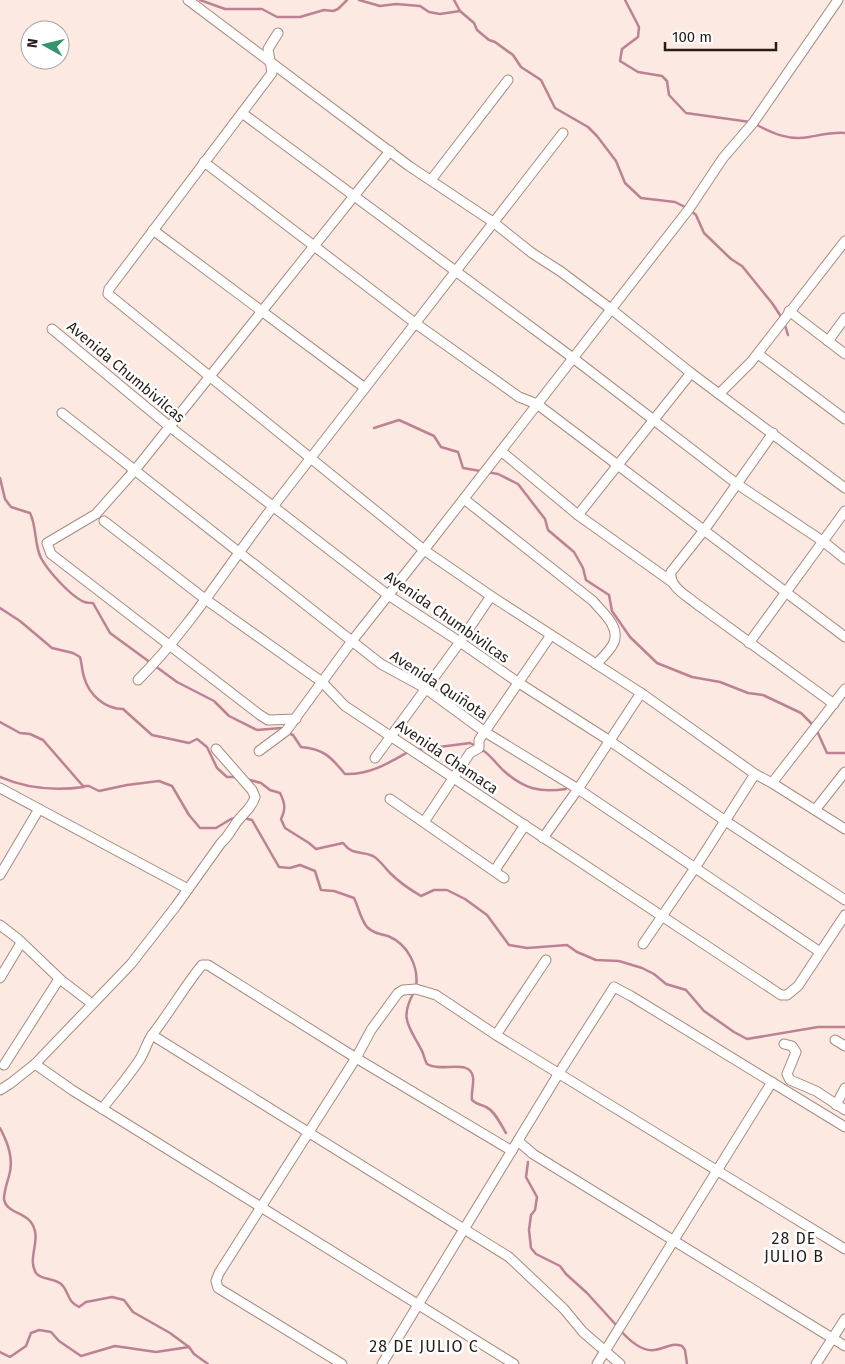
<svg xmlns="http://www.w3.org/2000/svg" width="845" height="1364" viewBox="0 0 845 1364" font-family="'Fira Sans',sans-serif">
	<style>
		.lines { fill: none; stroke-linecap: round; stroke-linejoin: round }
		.stream { stroke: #be8194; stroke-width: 2.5 }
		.street-casing { stroke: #a88b7e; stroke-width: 11 }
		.street { stroke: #fff; stroke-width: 9 }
		.labels { text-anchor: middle; stroke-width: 5; stroke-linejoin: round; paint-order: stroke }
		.street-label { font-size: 15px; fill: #271c17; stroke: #fff }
		.neighbourhood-label { font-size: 16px; letter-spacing: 1px; fill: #271c17; stroke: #fff }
	</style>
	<rect width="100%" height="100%" fill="#fce9e1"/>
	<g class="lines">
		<g class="stream">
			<path d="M200,0L225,9H262L277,17H300L324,10L333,11L338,9L347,0"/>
			<path d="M359,0L380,6L396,4L420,6L429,12L440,14L460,11L474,23L477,30L489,40L495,42L513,55L521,67L541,80L555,108L588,127L597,136L616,161L625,183L641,198L675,202L687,208"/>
			<path d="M454,0L460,11"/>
			<path d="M625,0L639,27L638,37L622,49L620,61L638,72L662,76L667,81L669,95L686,113L750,122"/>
			<path d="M755,124C772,133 789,141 809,137C821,135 832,132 845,133"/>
			<path d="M691,211L696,215L704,233L731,259L742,266L772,303L782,318"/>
			<path d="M784,322L788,335"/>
			<path d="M374,428L399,420L434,436L441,447L458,452L463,468L498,474L518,484L545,519L548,530L574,552L583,568L586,580L609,595L612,611L630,637L657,663L692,677L720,682L748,693L763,695L801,713L814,726"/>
			<path d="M0,478L5,499L11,507L30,513C37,527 34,544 41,558C48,571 69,594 82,601C85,603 90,603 93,603L110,633L177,682L214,701L229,716L257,730L281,728L283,730"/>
			<path d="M0,608L20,621L52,648L73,653L80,657C82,664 82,671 84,677C89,695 105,709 123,709L152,735L189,743L197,739L207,747L217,768L227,777H238"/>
			<path d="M0,722L20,733L30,734L43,740L83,786H89L99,791L127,785L159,781L172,786L189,815L200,828H216L231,819L236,818"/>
			<path d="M817,731L827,753H845"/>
			<path d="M288,733L293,735L301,747C324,749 331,757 345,774C369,775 389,763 408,752"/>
			<path d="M481,749C490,754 496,764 504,771C524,789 540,793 566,789"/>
			<path d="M416,750L470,743L476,746"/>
			<path d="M0,777C27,789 55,791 84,787"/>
			<path d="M246,779L261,783L270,790L280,793C285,803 286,809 281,819L285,828L309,843L316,849L343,843C353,856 360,850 373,856C380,860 385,868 390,873C399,882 409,889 421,896L434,890H447L465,899L487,915L509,945L527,948L567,945L577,952L596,960L619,961L642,968L654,974L666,984L686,990L704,1011L734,1032L747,1039L818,1027H845"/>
			<path d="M244,818L252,820L279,867L290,868L300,865L315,871L321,890L334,891L354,898C358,906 361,920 367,927C373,933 380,934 388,936C408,944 419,967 416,987"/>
			<path d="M414,992C399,1019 409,1026 421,1049C424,1054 424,1059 427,1064C441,1073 470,1058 473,1077C474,1084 471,1093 472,1100C477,1105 481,1104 486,1107C495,1111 501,1125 506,1133"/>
			<path d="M0,1128C8,1143 14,1159 9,1176C7,1183 4,1191 4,1199C6,1212 22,1212 30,1221C44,1238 26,1257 36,1273C42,1281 56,1277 63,1286C70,1295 67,1301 79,1307L86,1302L112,1297L124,1300L133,1312L170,1333L189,1347L194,1354L208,1364"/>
			<path d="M528,1162L526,1177L537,1197L535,1210L531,1215L529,1230L531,1248L536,1254L560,1266L566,1274L587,1293L617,1326"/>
			<path d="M620,1330C628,1339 641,1352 654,1350C665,1349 671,1342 682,1346L685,1350L687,1364"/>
			<path d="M0,1352L10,1357L26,1346L31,1333L39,1330L51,1332L59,1341L81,1356L115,1346L156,1352L189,1347"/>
		</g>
		<defs>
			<g id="street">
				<path d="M188,0L409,166L493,222L532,253L560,271L611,309L691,373L845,488"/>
				<path d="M278,33L268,49L272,73L109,289L108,294L424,550L491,596L641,693L755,774L772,783L845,829"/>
				<path d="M242,113L573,358L737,484L824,542L845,559"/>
				<path d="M204,162L415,323L519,397L537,404L845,637"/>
				<path d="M431,180L508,80"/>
				<path d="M153,230L365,388"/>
				<path d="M789,311L845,354"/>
				<path d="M52,329L170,427L388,595L460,642L519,683L610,741L724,820L845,900"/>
				<path d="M828,341L845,318"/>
				<path d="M758,354L845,419"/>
				<path d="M719,394L751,362L845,241"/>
				<path d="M62,413L381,664L425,688L485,732L578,789L820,952"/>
				<path d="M773,433L705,529L671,572C669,586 684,594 694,602L834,704"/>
				<path d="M501,451L578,515L672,582"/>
				<path d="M464,499L593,601C602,612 620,626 614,642C611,650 602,658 596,664"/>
				<path d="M578,515L691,373"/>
				<path d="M104,521L205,599L322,682L345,706L781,995H787L798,986L845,915"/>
				<path d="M749,643L845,511"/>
				<path d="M138,680C190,628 230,562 275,504C371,380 467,257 563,133"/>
				<path d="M296,719L268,720L260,715L51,554L47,543L96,514L135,470L390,151"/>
				<path d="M259,751L286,731L352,641L424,550L689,209L723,158L753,123L838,0"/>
				<path d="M375,758L460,642L491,596"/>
				<path d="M772,783L845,689"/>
				<path d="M0,788L188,889"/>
				<path d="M390,799L504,878"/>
				<path d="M815,810L845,772"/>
				<path d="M424,822L470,753L479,748V740L551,635"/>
				<path d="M543,838L578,789L641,693"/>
				<path d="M495,870L525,825"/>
				<path d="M0,875L39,809"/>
				<path d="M0,925L17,938L61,980L91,1003"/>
				<path d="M643,944L695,868L755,774"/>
				<path d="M0,978L21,943"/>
				<path d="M152,1035L509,1257L564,1309L583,1332L620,1364"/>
				<path d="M496,1035L546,960"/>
				<path d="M835,1040L845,1046"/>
				<path d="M784,1044L792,1046L796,1052L787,1074L790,1080L816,1091L845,1110"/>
				<path d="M35,1064L72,1090L514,1364"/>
				<path d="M4,1065L59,979"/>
				<path d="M0,1090L11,1083L35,1064L131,964L176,906L221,843C232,833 232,826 241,817C247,810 252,807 255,797L252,790L216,749"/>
				<path d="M836,1105L845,1088"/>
				<path d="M102,1109C115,1092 129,1076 140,1059C145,1051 147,1042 152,1035C170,1012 184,987 202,965H208L356,1058L512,1151"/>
				<path d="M518,1141L533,1154L845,1346"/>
				<path d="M342,1364L218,1288L216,1281L219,1273L356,1058L371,1030L398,993L403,990L416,989L436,995L496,1035L845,1249"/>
				<path d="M382,1364L559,1073L614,987L631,996L845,1127"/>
				<path d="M597,1364L772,1082"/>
				<path d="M816,1364L845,1319"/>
			</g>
		</defs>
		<use href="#street" class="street-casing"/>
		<use href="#street" class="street"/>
	</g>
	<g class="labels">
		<g class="street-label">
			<text transform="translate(126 372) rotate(40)" y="5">Avenida Chumbivilcas</text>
			<text transform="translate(447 617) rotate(35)" y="5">Avenida Chumbivilcas</text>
			<text transform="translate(439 685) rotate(33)" y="5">Avenida Quiñota</text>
			<text transform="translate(447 757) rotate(34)" y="5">Avenida Chamaca</text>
		</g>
		<g class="neighbourhood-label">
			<text x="794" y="1244">28 DE<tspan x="794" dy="18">JULIO B</tspan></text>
			<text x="424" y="1352">28 DE JULIO C</text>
		</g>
	</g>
	<g transform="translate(45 45) rotate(278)"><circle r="24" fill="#ffffff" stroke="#a9a4a2"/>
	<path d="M0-4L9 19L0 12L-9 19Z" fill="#33946d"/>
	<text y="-8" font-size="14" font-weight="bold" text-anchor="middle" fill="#271c17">N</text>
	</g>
	<path d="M665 42v8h111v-8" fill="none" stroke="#271c17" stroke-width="2.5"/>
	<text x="672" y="42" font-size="15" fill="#271c17" stroke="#ffffff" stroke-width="4" paint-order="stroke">100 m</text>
</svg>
